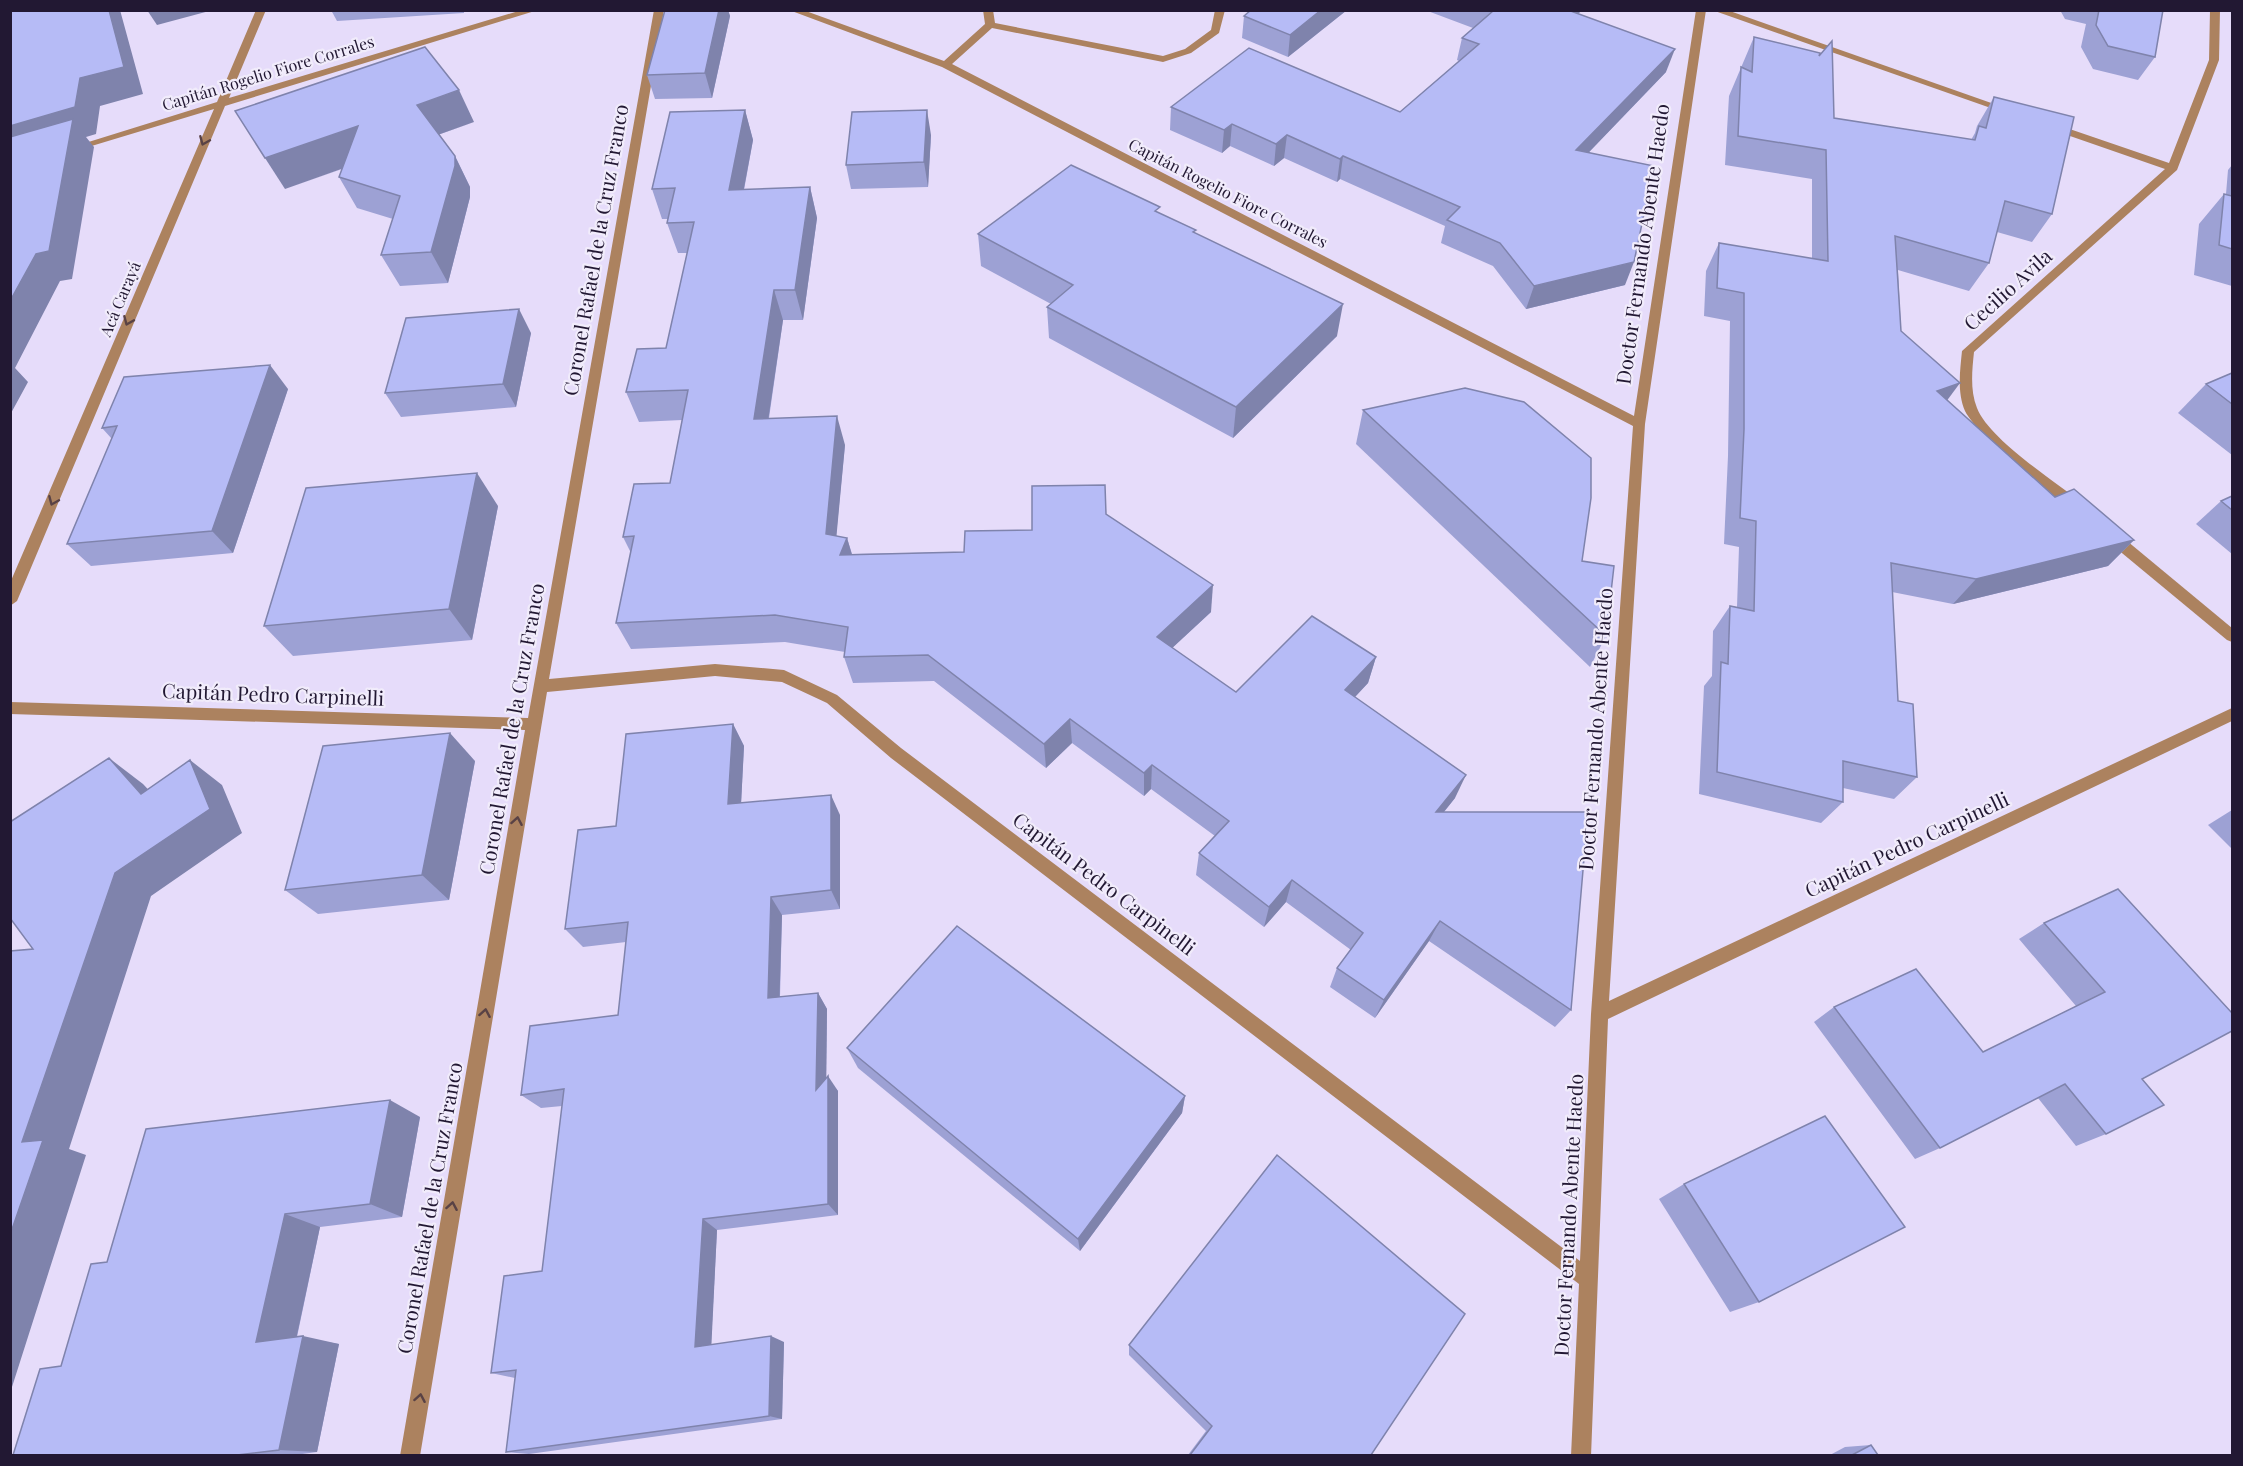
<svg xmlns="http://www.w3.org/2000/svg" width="2243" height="1466" viewBox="0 0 2243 1466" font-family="'Playfair Display',serif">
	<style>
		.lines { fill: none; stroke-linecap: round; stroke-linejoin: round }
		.minor { fill: #ac825f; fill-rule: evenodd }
		.wall { fill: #9da1d4 }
		.shaded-wall { fill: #7f83ac }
		.building { fill: #b6bbf6; stroke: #7f83ac; stroke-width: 1.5 }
		.oneway { stroke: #594245 }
		.labels { text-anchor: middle; stroke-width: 4.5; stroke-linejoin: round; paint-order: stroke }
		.far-street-label { font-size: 16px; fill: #221833; stroke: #f1ecfb }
		.street-label { font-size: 20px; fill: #221833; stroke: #f1ecfb }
	</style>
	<rect width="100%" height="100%" fill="#e6dcfa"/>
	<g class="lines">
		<g class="minor">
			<path d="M256,10H266L229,98L522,10H538L225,106L17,601L10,606V583L214,109L75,151H67L66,149L217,102Z"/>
			<path d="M654,10H664L549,679L715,664L784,670L837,695L901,748L1580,1261L1591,1014L1633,426L942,67L789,10H803L944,61L985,24L983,10H993L995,23L1163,56L1185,49L1211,30L1215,10H1225L1219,33L1191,53L1163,62L992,28L952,64L1634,416L1696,10H1706L1645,424L1609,1001L2232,708V721L1608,1019L1591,1456H1571L1579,1284L891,758L827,703L782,682L715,676L547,692L420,1456H400L525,730L10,714V702L528,718Z"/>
			<path d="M1712,10H1727L2014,111L2005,113Z"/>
			<path d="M2210,10H2220L2219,60L2177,170L1974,352C1972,371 1970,391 1977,408C1989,439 2054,481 2081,502L2083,506L2076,511C2055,505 1975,432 1965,411C1957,392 1960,371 1962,351L2165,169L2047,128V124H2055L2169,163L2209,60Z"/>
			<path d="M2110,530L2115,531L2232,628V642L2227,640L2105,539L2103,535Z"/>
		</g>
	</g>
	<g class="wall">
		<path d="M331,10H464V13L337,21Z"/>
		<path d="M719,10H728L730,16L712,98L655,99L647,75Z"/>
		<path d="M1347,10L1288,57L1242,38L1244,16Z"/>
		<path d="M1425,10H1582L1578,14L1666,72L1588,153L1625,285L1526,309L1493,266L1441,243L1445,226L1340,179L1337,182L1284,158L1274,166L1230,146L1222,153L1170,130L1171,107L1400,112L1459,61L1457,60L1462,38L1473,28Z"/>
		<path d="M2060,10H2163L2155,57L2138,80L2093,69L2081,47L2086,24L2065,19Z"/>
		<path d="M1754,37L1819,56L1834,118L1971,140L1975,133L1977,126L1994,97L2052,214L2032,242L1997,232L1989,263L1969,291L1898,270L1901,331L1947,400L2055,497L2134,540L2108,566L1953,604L1892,592L1898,701L1917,777L1894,799L1843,788V802L1821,823L1699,794L1704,686L1712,676L1713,631L1730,606L1737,607L1739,547L1724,544L1728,456L1730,321L1704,316L1706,271L1719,243L1812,259V179L1725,165L1729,96Z"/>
		<path d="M745,110L753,140L744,190L810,187L817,218L803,320H783L769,418L845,445L836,536L847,538L852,554L964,552L1032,530L1106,514L1211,612L1172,648L1236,692L1376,657L1368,683L1355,697L1455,798L1444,812L1571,1010L1555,1027L1429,941L1375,1018L1330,987L1337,968L1351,950L1286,902L1264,927L1196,875L1199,853L1215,836L1151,789L1144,796L1072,743L1046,768L934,681L853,683L844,657L845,652L785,642L631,649L616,623L631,553L623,537L670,483L682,420L639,422L626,392L666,348L687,253H678L667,223L668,219H662L652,189Z"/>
		<path d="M474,122L439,134L455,156L470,187V197L448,283L400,286L381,255L393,219L357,208L339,177L342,169L285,189Z"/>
		<path d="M931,135L928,187L851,189L846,165Z"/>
		<path d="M2232,165V286L2194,275L2199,224L2224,194H2226L2228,170Z"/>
		<path d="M1159,213L1195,233L1337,336L1233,438L1049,338L1047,307L1051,304L981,266L978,234Z"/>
		<path d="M531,333L516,407L401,417L385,393Z"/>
		<path d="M2232,373V455L2178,413L2206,384Z"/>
		<path d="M288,389L233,553L91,566L67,544L112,439L102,428Z"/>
		<path d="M1363,410L1582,561L1606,636L1590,667L1356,444Z"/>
		<path d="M2232,496V554L2196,524L2221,501Z"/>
		<path d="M498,506L472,640L293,656L264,626Z"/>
		<path d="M733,724L744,746L741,803L840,815V909L782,915L780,997L818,993L827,1009L826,1078L838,1091V1215L717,1230L711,1344L784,1342L782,1419L529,1454L506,1452L515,1378L491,1373L542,1271L562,1106L541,1108L521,1095L618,1015L626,942L583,947L565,929L616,826Z"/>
		<path d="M475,761L449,900L318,914L285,890Z"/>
		<path d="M2232,810V849L2208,825Z"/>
		<path d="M2118,889L2142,1079L2106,1134L2076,1146L2038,1098L1940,1148L1915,1159L1814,1022L1834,1007L1983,1052L2076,1006L2019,939L2044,923Z"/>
		<path d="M847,1048L1185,1096L1182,1113L1080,1251L858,1068Z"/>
		<path d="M420,1117L402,1217L320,1227L297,1337L339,1344L317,1452L295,1455H13L61,1366Z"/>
		<path d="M1684,1184L1759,1302L1730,1312L1659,1199Z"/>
		<path d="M1129,1345L1371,1455H1188L1206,1431L1129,1355Z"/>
		<path d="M1871,1445L1878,1455H1830L1845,1447Z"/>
	</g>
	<g class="shaded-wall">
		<path d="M109,10H120L143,94L100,106L96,134L86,137L94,147L72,279L60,281L15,368L28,382L10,415V126L80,78Z"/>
		<path d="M147,10H213L157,25Z"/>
		<path d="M719,10H728L730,16L712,98L705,73Z"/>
		<path d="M1321,10H1347L1288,57L1290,35Z"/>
		<path d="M1565,10H1582L1559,32Z"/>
		<path d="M1675,49L1666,72L1569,173L1576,150Z"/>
		<path d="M459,90L474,122L432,137L417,105Z"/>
		<path d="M745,110L753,140L738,220L729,190Z"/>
		<path d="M927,110L931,135L928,187L924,162Z"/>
		<path d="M1232,124L1230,146L1222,153L1224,130Z"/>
		<path d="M358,126L375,157L285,189L265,158Z"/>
		<path d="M1287,135L1284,158L1274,166L1276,144Z"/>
		<path d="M455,156L470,187V197L448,283L431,252Z"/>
		<path d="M1343,156L1340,179L1337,182L1340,159Z"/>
		<path d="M810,187L817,218L803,320L795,290Z"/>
		<path d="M1634,262L1625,285L1526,309L1534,286Z"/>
		<path d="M774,290L783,320L764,448L754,419Z"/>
		<path d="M1343,304L1337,336L1233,438L1236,407Z"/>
		<path d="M519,309L531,333L516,407L503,384Z"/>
		<path d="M270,365L288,389L233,553L212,531Z"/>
		<path d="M1960,383L1940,410L1937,391Z"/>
		<path d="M837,416L845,445L834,562L826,534Z"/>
		<path d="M477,473L498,506L472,640L449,609Z"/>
		<path d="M847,538L855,565L840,555Z"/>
		<path d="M2134,540L2108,566L1953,604L1976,579Z"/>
		<path d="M1213,585L1211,612L1156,663L1157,637Z"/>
		<path d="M1376,657L1368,683L1338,715L1345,690Z"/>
		<path d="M1070,719L1072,743L1046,768L1044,744Z"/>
		<path d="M733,724L744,746L740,825L728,804Z"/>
		<path d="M450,733L475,761L449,900L422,875Z"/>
		<path d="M109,758L143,784L175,818L141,794Z"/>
		<path d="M190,760L222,785L242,833L151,896L69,1149L86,1155L12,1387H10V1235L22,1142L115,873Z"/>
		<path d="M1152,765L1151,789L1144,796V773Z"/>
		<path d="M1466,775L1455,798L1426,834L1436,812Z"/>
		<path d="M831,795L840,815V909L831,890Z"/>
		<path d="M1292,880L1286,902L1264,927L1269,907Z"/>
		<path d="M771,897L782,915L779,1015L768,998Z"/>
		<path d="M1440,921L1429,941L1375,1018L1384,1000Z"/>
		<path d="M818,993L827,1009L826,1104L816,1090Z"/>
		<path d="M828,1076L838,1091V1215L828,1204Z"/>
		<path d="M1185,1096L1182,1113L1080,1251L1078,1239Z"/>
		<path d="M390,1100L420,1117L402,1217L370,1204Z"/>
		<path d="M285,1214L320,1227L294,1349L256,1342Z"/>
		<path d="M703,1219L717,1230L711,1353L695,1347Z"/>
		<path d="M303,1336L339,1344L317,1452L279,1450Z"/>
		<path d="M771,1336L784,1342L782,1419L769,1416Z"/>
	</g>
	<g class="building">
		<path d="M10,10H109L124,67L80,78L75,107L10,126Z"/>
		<path d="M665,10H719L705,73L647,75Z"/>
		<path d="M1251,10H1321L1290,35L1244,16Z"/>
		<path d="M1492,10H1568L1675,49L1576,150L1654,166L1634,262L1534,286L1500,243L1447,220L1460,207L1343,156L1340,159L1287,135L1276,144L1232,124L1224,130L1171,107L1249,48L1400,112L1479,44L1462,38L1493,11Z"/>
		<path d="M2099,10H2163L2155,57L2108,46L2096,25Z"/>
		<path d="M1754,37L1820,53L1819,56L1832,41L1834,118L1975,140L1979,126L1986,128L1994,97L2074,117L2052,214L2005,201L1989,263L1895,236L1901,331L1960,383L1937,391L2055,497L2074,489L2134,540L1976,579L1891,563L1898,701L1913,704L1917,777L1843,761V802L1717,772L1721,662L1728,664L1730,606L1754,611L1756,521L1740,518L1744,429V293L1717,288L1719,243L1828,261L1826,150L1738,136L1741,67L1752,72Z"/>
		<path d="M425,47L459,90L417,105L455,156V166L431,252L381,255L400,196L339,177L358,126L265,158L235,111Z"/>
		<path d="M745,110L729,190L810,187L795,290H774L754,419L837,416L826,534L847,538L840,555L964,552L965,531L1032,530V486L1105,485L1106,514L1213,585L1157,637L1236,692L1312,616L1376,657L1345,690L1466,775L1436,812H1588L1571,1010L1440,921L1384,1000L1337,968L1363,933L1292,880L1269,907L1199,853L1229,821L1152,765L1144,773L1070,719L1044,744L928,655L844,657L848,627L775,615L616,623L634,536L623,537L634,484L670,483L688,390L626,392L637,349L666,348L694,222L667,223L675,188L652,189L670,112Z"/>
		<path d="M927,110L924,162L846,165L852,112Z"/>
		<path d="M73,119L49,251L36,254L10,301V137Z"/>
		<path d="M1071,165L1160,207L1155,211L1196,230L1193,232L1343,304L1236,407L1047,307L1073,285L978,234Z"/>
		<path d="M2224,194L2232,196V249L2219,245Z"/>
		<path d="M519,309L503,384L385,393L406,318Z"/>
		<path d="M270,365L212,531L67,544L117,426L102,428L124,377Z"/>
		<path d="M2232,373V404L2206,384Z"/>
		<path d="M1465,388L1524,402L1591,458V498L1582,561L1614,566L1606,636L1363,410Z"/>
		<path d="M477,473L449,609L264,626L306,488Z"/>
		<path d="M2232,496V510L2221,501Z"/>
		<path d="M733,724L728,804L831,795V890L771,897L768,998L818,993L816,1090L828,1076V1204L703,1219L695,1347L771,1336L769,1416L506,1452L516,1370L491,1373L504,1276L542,1271L564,1089L521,1095L530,1026L618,1015L628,922L565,929L578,830L616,826L626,734Z"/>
		<path d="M450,733L422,875L285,890L323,746Z"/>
		<path d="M109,758L141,794L190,760L210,809L115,873L22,1142L43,1140L10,1235V951L33,949L10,918V822Z"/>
		<path d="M2118,889L2232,1013V1031L2142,1079L2164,1105L2106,1134L2065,1084L1940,1148L1834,1007L1916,969L1983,1052L2105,992L2044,923Z"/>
		<path d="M957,926L1185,1096L1078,1239L847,1048Z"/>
		<path d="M390,1100L370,1204L285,1214L256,1342L303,1336L279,1450L237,1455H13L40,1369L61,1366L91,1264L107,1262L146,1129Z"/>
		<path d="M1825,1116L1905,1227L1759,1302L1684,1184Z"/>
		<path d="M1277,1155L1465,1314L1371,1455H1190L1212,1426L1129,1345Z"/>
		<path d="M1871,1445L1878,1455H1852Z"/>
	</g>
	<defs><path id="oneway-chevron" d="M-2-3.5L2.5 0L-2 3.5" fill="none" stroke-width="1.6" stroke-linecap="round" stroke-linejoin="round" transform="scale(1.5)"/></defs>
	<g class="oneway">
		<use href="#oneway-chevron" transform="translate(204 141) rotate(113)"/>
		<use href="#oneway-chevron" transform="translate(128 321) rotate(113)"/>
		<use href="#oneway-chevron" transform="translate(53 501) rotate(113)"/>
		<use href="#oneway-chevron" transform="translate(517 821) rotate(-80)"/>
		<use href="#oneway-chevron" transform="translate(485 1013) rotate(-80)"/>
		<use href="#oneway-chevron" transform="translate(452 1206) rotate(-80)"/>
		<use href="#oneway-chevron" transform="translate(420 1398) rotate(-80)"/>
	</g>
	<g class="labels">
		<g class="far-street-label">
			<text transform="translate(268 73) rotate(-17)" y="6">Capitán Rogelio Fiore Corrales</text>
			<text transform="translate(1228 193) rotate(27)" y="6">Capitán Rogelio Fiore Corrales</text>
			<text transform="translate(120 299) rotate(-67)" y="6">Acá Carayá</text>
		</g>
		<g class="street-label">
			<text transform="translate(1643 244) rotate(-82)" y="7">Doctor Fernando Abente Haedo</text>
			<text transform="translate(596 250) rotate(-80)" y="7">Coronel Rafael de la Cruz Franco</text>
			<text transform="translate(2008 290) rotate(-42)" y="7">Cecilio Avila</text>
			<text transform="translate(273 695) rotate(2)" y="7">Capitán Pedro Carpinelli</text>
			<text transform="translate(512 729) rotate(-80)" y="7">Coronel Rafael de la Cruz Franco</text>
			<text transform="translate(1596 729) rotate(-86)" y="7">Doctor Fernando Abente Haedo</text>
			<text transform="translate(1907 845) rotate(-25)" y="7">Capitán Pedro Carpinelli</text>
			<text transform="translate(1104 884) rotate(37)" y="7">Capitán Pedro Carpinelli</text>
			<text transform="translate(430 1208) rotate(-80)" y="7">Coronel Rafael de la Cruz Franco</text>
			<text transform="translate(1569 1215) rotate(-87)" y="7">Doctor Fernando Abente Haedo</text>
		</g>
	</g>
	<rect width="2243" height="1466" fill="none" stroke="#221833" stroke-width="24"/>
</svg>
